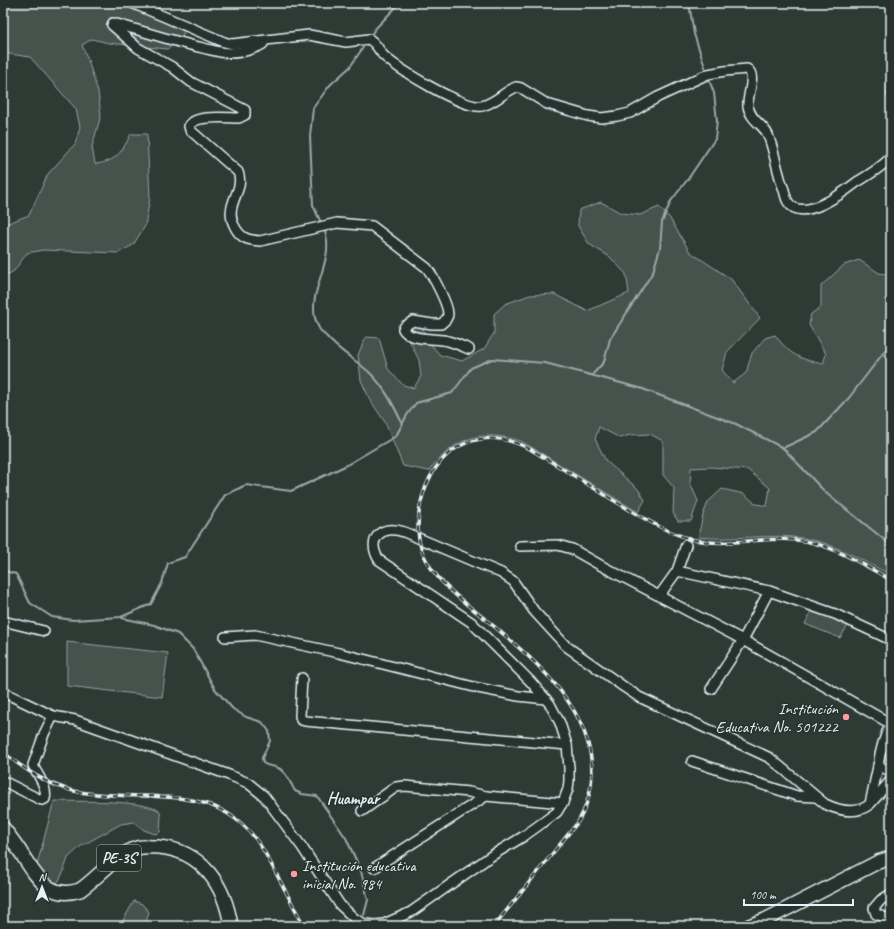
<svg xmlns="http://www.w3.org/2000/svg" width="894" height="929" viewBox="0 0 894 929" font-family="Caveat,sans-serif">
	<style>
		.green { fill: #45524e; stroke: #96a2a3 }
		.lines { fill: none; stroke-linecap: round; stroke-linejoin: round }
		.stream { stroke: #9da8a9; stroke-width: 2 }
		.minor-casing { stroke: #e8f1f8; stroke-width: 12 }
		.highway-casing { stroke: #e8f1f8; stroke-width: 16 }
		.minor { stroke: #26332d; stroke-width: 9 }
		.highway { stroke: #26332d; stroke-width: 13 }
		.rail-casing { stroke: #e8f1f8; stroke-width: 3.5 }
		.rail { stroke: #26332d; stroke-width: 2; stroke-dasharray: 6; stroke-linecap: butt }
		.poi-dot { fill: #ff9aa2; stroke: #26332d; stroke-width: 1.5 }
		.labels { text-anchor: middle; stroke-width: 3; stroke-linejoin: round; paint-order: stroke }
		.shield { fill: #26332d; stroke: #aeb8bb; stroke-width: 1 }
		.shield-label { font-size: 15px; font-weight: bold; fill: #e8f1f8 }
		.poi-label { font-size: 16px; fill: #e8f1f8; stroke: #26332d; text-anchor: end }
		.neighbourhood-label { font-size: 17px; font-weight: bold; fill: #e8f1f8; stroke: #26332d }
	</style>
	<rect width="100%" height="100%" fill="#2e3b35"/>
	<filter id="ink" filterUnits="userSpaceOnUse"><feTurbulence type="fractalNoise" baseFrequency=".025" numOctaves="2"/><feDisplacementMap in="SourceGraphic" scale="8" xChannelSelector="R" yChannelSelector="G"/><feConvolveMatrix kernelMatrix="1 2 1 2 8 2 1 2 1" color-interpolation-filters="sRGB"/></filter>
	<g filter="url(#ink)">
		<g class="green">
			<path d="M3,3H141L143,13L184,31L181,41L167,49L109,43L92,39L82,45L88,60L98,92L101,115L92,147L95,164C117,162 122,151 131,134H147L150,198L145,226L133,245L118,253L43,250L27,253L14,271L3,277V225L29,215L48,174L75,144L80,127L76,109L30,57L3,53Z"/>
			<path d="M601,202L621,213L640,215L659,207L669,217L690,252L731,279L760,318L727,352L722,370L733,383L746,373L752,353L765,338L775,335C790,355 799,359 823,364L826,354L809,325L811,314L821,307V286L844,265L859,260L879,273L891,275V575C863,561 833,542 802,538C767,533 733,541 698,537L703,515L708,502L722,489L744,494L756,504L767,506L770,488L748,470L711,467L691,468L690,483L698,501L691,521H678L673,513L674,488L663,475V441L650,434L630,435L620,438L599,427L595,439L606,461L638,489L645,500L638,512L521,441C480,429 455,437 429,471L403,466L385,422L370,400L361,380L358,355L366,337L379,338L388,369L403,385L414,388L421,376L419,360L409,340L413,323L422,325L427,340L440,355L462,361L484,349L494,333V314L505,304L530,295L554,294L587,311L629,293L626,274L610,257L589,244L578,226L579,210Z"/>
			<path d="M812,610L849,624L840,638L805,624Z"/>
			<path d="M67,642L168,653L162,697L67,686Z"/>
			<path d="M54,801C86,802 130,799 159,810L161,816L160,832L155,834L144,830L134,822L121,824L81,846L68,858L63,873L58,882L50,885L37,865Z"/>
			<path d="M134,901L142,904L149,912L145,926H120Z"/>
		</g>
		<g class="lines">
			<g class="stream">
				<path d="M689,3L694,34L705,67"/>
				<path d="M371,35L375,29L398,5L402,3"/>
				<path d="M891,48L887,95L891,104"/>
				<path d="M321,223L313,205L310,136L313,108L330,85L350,67L366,43"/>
				<path d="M324,229C338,261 301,296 319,328C320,331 324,334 327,337C340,352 358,361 371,374C385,388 394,406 402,423"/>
				<path d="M592,375L604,362L610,339L653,272L660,248L662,222L671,201L688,179L715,139L717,121L714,93L708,77"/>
				<path d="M783,448L817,432L848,399L891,343"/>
				<path d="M3,573L5,571L16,574L30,603L52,617L73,620L121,617L151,604L162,583L168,563L185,557L225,495L246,485L291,491L345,466L396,436L407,415L416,403L452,393L471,368L492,359L545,363L640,388L736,424L783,448L826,493L891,545"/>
				<path d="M122,618L154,625L178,634L193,649L215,689L233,709L246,717L262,722L269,731L270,741L262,758L263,763C270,768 272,765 278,768C286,771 291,784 295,791L302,794L317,796L346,838L361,871L368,900L364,915"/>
			</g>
			<defs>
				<g id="minor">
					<path d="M132,3L224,42L232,44L309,35L346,42L369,39C376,43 378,49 383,55C395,68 465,110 482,106C495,103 504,92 516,87L521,88L547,104L588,116L601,118L617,116L630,113L658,97L708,74L725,71L747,69C757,74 747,95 748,106C750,120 764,125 768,135C775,153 777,172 784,190C785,194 786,199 788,202C802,224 844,192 857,182C869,175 882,167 891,157"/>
					<path d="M263,44C255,49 240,53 230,53C221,53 212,50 203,48C172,41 143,31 113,23L112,25L138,48L172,67L191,82L245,110V115L239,118C227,118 195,114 189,126L190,130L238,172C246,192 221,205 236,229C242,239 249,240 260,241L337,223L372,226L427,268C433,276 448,304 448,314C448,318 445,321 441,324H432L413,321L405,326L403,329C409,341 436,338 448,341C455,343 462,346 469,349"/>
					<path d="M520,546L558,545L572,549L600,565L743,640L891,724"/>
					<path d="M677,571L769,591L835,614L891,640"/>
					<path d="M659,596L677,571L686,545"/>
					<path d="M3,621L44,631"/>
					<path d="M225,637L255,635L339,653L478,688L518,696L546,699"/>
					<path d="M302,678L300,716L301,720L305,721L567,745"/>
					<path d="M711,689L743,640L769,591"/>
					<path d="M3,692L53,716L75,720L229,775L248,783L264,796L302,847L340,905L355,919L365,924L376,925L384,924L411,912L491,856L524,836L549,818L557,812L563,802L568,789L569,781V768L567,745L560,723L550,704L530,681L471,622L379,560C366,539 381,524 404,532L501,573L513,581L534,611L566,646L624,687L639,697L770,758L825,804C840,811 857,815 870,804L878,766"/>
					<path d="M891,723C884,737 880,751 878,766L891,771"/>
					<path d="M692,761L797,796L815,797"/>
					<path d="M3,781L39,799L42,800L45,799C48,787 37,775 33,765L44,734L53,716"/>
					<path d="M871,803L891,780"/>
					<path d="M362,811L396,787L405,786L469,792L486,796L563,803"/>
					<path d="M374,868L486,796"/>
					<path d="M891,894L881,900L874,908L876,914L891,920"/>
				</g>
				<g id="highway">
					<path d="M3,828C10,837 17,846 23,856C37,878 50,900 80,890C98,878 115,855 137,848C144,846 151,847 158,847C202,850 225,886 231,926"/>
					<path d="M749,926L765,920L878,862L891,858"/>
				</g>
			</defs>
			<use href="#minor" class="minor-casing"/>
			<use href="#highway" class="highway-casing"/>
			<use href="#minor" class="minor"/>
			<use href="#highway" class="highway"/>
			<defs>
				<g id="rail">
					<path d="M3,752C24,769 47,785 74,791C132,803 199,782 245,827C259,840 268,858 277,875C286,892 295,909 304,926"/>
					<path d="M494,926L578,822C585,810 589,798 591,785C600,715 538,663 490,623C466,603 438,585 424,556C417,541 417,523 420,506C432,449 477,422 530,449C560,467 589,485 618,503C642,517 665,532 691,539C726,548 762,536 797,540C830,543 862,564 891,580"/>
				</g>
			</defs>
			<use href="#rail" class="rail-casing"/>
			<use href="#rail" class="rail"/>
		</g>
	</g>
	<g class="poi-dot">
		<circle cx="846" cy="717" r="4"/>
		<circle cx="294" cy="874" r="4"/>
	</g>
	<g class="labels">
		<rect class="shield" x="97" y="845" width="44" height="26" rx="3"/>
		<g class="shield-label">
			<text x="119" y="863">PE-3S</text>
		</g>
		<g class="poi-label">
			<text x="838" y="714">Institución<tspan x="838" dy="18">Educativa No. 501222</tspan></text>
			<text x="302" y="871" text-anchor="start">Institución educativa<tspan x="302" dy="18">inicial No. 984</tspan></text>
		</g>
		<g class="neighbourhood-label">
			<text x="353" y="804">Huampar</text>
		</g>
	</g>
	<rect width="894" height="929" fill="none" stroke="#26332d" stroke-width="16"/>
	<rect x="8" y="8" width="878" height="913" fill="none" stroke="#e8f1f8" stroke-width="1.5" filter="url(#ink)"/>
	<g transform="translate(42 887)" stroke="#26332d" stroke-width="3" paint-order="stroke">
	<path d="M0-3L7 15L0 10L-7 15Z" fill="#e8f1f8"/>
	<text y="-6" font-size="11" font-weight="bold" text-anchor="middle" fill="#e8f1f8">N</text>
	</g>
	<path d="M744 899v6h109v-6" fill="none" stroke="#e8f1f8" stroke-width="2"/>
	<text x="750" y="899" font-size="12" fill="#e8f1f8" stroke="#26332d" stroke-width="3" paint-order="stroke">100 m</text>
</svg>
